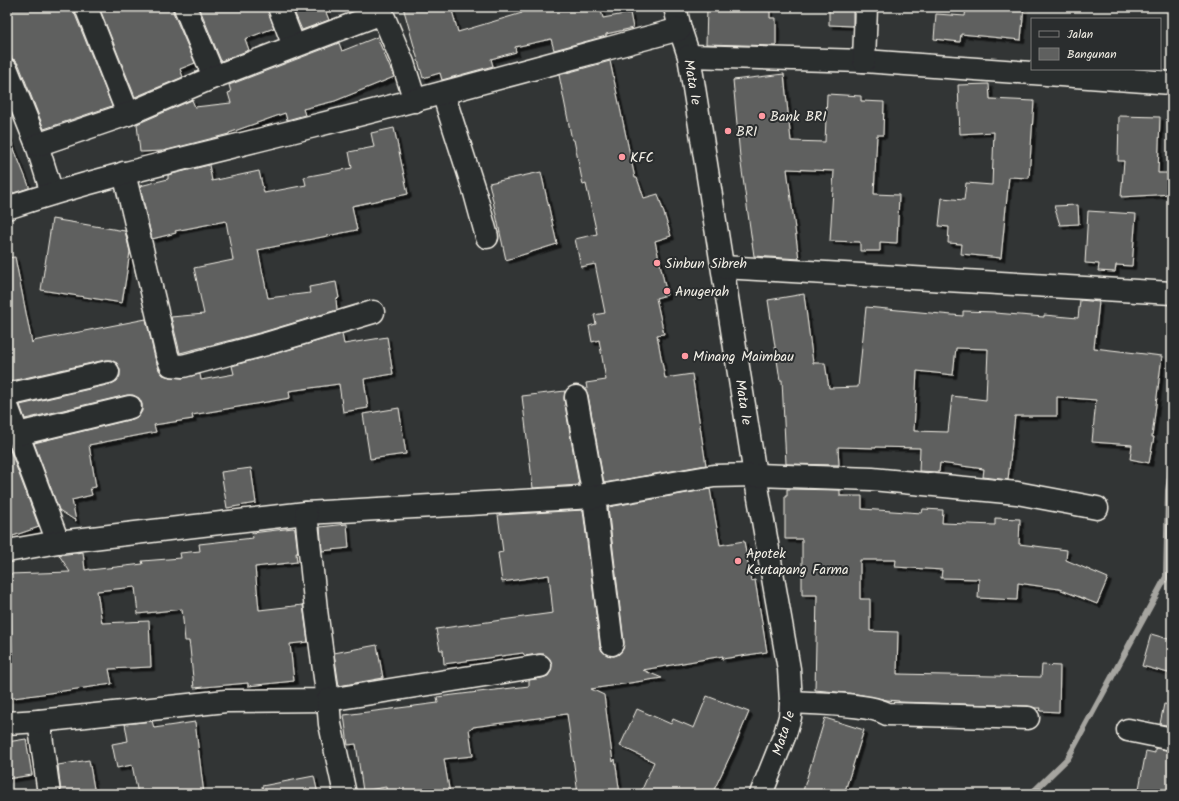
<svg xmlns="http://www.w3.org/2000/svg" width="1179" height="801" viewBox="0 0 1179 801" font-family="Kalam,sans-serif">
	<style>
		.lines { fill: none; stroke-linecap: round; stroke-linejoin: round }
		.stream { stroke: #a6a5a0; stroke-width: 6 }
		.building { fill: #5f605f; stroke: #f4f1e8; fill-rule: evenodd; filter: url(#shadow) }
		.minor-casing { stroke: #f4f1e8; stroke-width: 25 }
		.minor { stroke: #2a2d2e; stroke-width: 22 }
		.poi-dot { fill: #ff9aa2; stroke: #2a2d2e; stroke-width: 1.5 }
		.labels { text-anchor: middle; stroke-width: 4; stroke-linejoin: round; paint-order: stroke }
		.street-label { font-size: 14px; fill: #f4f1e8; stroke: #2a2d2e }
		.poi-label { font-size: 14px; fill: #f4f1e8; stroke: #2a2d2e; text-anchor: start }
	</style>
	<defs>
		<filter id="shadow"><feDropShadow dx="3.5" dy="3.5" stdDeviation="0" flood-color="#0009"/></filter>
	</defs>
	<rect width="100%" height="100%" fill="#323535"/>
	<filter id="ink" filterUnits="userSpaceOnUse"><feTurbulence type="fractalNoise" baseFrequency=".025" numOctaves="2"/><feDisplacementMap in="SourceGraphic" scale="8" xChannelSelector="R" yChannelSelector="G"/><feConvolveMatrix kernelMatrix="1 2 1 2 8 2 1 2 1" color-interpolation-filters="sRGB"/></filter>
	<g filter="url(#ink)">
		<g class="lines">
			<path class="stream" d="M1031,794L1068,758L1166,577L1168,491L1172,462"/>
		</g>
		<g class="building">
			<path d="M7,7H74V12L112,106L44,129L19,65L15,60L12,59L7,46Z"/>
			<path d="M99,7H173V12L195,63L180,69L183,77L135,97Z"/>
			<path d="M199,7H267L274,28L245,39L249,50L221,61Z"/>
			<path d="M292,7H327V9L325,10L329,20L302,30Z"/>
			<path d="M403,7H451L458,32L522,13V10L541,7H600L603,18L630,13L633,28L606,34V36L554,50L551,39L515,47L516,52L491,59L493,66L442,80L440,73L423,78Z"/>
			<path d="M707,7H770V18H776V46L706,44Z"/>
			<path d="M829,7H853V26L829,25Z"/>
			<path d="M966,7H1024L1021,40L961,34L960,42L934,39L936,14L965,16Z"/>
			<path d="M377,37L394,77L335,101L303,109L305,115L287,120L285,113L229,133V134L163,151L140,152L137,124L192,100L195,107L231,103L228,93L231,92L229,85L339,43L342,51Z"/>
			<path d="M610,61L635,178H637L644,198L658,194L671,236L655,241L667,295L656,298L664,334L657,335L665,378L692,374L706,465L604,483L588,395L585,389H587L586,383L606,380L599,340L592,342L589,326L596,324L594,315L605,313L595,264L581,267L575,239L597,234L586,184L583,185L574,140H572L559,75Z"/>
			<path d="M784,74L791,141L825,142L827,94L861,96V101L884,102L883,135H877L874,194L899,195L897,243L880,242V251H860V242L830,241L834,171L787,169L799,259L754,256L740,157L733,80Z"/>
			<path d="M989,84L990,99L1034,101L1029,178L1009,177L1001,258L961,254L962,244L948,243L949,227L939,226L942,198L964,200L966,183L992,185L994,132L960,134L958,85Z"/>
			<path d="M1119,116L1160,117L1158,173H1172V194L1121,197L1124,161H1118Z"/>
			<path d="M394,128L408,194L352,206L357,230L258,250L268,298L310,293L309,287L336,282L339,298L336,299L337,310L263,332L180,353L171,317L204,314L194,268L233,260L226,221L175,231L176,233L152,239L140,186L168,179V175L209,165L212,181L259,171L264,193L306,185L304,177L352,168L349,152L374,147L371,133Z"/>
			<path d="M7,134H8L29,186V188L7,195Z"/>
			<path d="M541,172L557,244L506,260L489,183Z"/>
			<path d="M1078,205L1079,224L1060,225L1054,206Z"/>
			<path d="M1088,211L1136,214L1132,266L1116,265L1115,272L1098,271L1099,264L1085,263Z"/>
			<path d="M52,219L125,231L130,252L122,303L41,290Z"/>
			<path d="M15,257L32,343L33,341L146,319L155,358L159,370L163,375L170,377L182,378L200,374L201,380L234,374L232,366L342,334L344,344L387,337L393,374L364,379L368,408L343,412L339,384L289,391L290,398L192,415L193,419L154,425L156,432L89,445L96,487L90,488L92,495L72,500L76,521L59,510L34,443L133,419L139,416L142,411V404L139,398L133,395H127L25,419L20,405L111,384L117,381L120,376V370L117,363L111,360H105L7,382V258Z"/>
			<path d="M804,294L813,363H825L829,388L858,387L866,307L963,316V311L995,312V313L1044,317V315L1078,318L1080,300L1099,302L1094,348L1162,356L1152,437H1154L1149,463L1130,459L1132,445L1092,442L1096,400L1057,397V416H1015L1008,480L983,477L984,469L940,463L939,472L919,471L920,448L876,447V448L838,447L839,465L786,464L782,380H780L768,300ZM956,348L988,349L986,400L952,396L948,432L914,431L917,371L953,375Z"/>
			<path d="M565,391L564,399L579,485L533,488L522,396Z"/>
			<path d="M399,408L406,454L370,459L363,414Z"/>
			<path d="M7,442L39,527L7,538Z"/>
			<path d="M251,468L256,503L227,508L221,472Z"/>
			<path d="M710,489L720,545L744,541L751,581L755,580L767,652L722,659L723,656L643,670L662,678L591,689L604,695L613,762L615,759L620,794H578L567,714L473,727V728L469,729L473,756L444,759L450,794H387L386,787L363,791L356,744L348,745L344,715L438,703L437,697L529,686V680L542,678L548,676L551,671L552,664L549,658L544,654H538L525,656L523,653L444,664L443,650H440L436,629L553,613L549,575L502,582L498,553L503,552L498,515L583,510L600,646L602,651L607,655L614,656L619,654L623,649L624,642L608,507Z"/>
			<path d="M787,489L840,490V496H862V509L922,513L923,509L943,510L942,523L995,525V518L1020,519L1019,544L1067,550L1066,560L1108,578L1097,604L1059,589L1018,583L1017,600L978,598L979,579L941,578L942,570L895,567L896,560H860V599H870V631L898,632L897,674L1041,677L1042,665L1060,666L1059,712L1040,711L1041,708H1036L1028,706L899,702V701L887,700L857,694L815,690L817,595H802V539H785V496H787Z"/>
			<path d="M347,524L349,548L322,551L320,527Z"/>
			<path d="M293,528L295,529L298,553H296L297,562L255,567L259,610L303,605L308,642L290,644L294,681L248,686V683L194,688L190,648L189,641H185L182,609L138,614L135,587L97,591L102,623L149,621L151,667L109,669L112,684L7,699V654H12L9,574L70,572L59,555L83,552L85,570L90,569V570L143,564L142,561L181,558L180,553L200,551L199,544L253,538L252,533Z"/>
			<path d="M1151,634L1172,640V674L1142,666Z"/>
			<path d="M377,645L383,678L339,686L334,653Z"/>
			<path d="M707,696L749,712L733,750L712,794H640L654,762L620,746L637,709L671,724L673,719L694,728Z"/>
			<path d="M1164,704L1172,705V726L1160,724Z"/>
			<path d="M825,718L864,730L844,794H802Z"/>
			<path d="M152,721L154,728L195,722L204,794H138L132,765L117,768L112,744L128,741L125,724Z"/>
			<path d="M26,739L32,775L7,779V742Z"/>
			<path d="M1155,748L1172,751V794H1138L1146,751L1155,753Z"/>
			<path d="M89,760L95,794H61L58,765Z"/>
			<path d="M314,776L318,794H263L262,786Z"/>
		</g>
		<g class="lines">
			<defs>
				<g id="minor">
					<path d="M86,7L128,114"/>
					<path d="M185,7L214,77"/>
					<path d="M279,7L294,46"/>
					<path d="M675,7L680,29L689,56L755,475L789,669L791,702L790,717L785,734L761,794"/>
					<path d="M689,56L864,61L1172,83"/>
					<path d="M864,61L866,7"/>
					<path d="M7,70L37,145L52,193"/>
					<path d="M443,93L475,193L487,237"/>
					<path d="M37,145L128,114L214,77L382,13L403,63L415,101"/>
					<path d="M124,173L167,355L171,365L183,366L266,344L373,312"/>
					<path d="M7,208C109,174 214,152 318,125C439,95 560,61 680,29"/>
					<path d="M723,267L1172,293"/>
					<path d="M7,395L108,372"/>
					<path d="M576,397L594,497L612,644"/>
					<path d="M7,406L58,542"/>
					<path d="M18,434L130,407"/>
					<path d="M7,551L58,542L306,513L594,497L714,476L755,475L872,479L1017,493L1097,508"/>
					<path d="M791,702C812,703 872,704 887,714L1028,718"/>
					<path d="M39,721L49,794"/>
					<path d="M7,723L39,721L226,701L328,700L316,610L306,513"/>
					<path d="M1128,730L1172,739"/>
					<path d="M345,794L330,724L328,700L540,666"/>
				</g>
			</defs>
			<use href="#minor" class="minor-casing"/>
			<use href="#minor" class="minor"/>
		</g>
	</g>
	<g class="poi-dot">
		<circle cx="762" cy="116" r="4"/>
		<circle cx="728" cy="131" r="4"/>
		<circle cx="622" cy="157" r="4"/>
		<circle cx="657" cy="263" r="4"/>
		<circle cx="667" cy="291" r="4"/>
		<circle cx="685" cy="356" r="4"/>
		<circle cx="738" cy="561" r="4"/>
	</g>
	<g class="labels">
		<g class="street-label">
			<text transform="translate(693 82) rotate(80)" y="5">Mata Ie</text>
			<text transform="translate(744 402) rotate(81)" y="5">Mata Ie</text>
			<text transform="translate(783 733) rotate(-73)" y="5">Mata Ie</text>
		</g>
		<g class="poi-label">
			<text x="770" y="121">Bank BRI</text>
			<text x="736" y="136">BRI</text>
			<text x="630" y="162">KFC</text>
			<text x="665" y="268">Sinbun Sibreh</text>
			<text x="675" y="296">Anugerah</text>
			<text x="693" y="361">Minang Maimbau</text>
			<text x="746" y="558">Apotek<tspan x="746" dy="16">Keutapang Farma</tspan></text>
		</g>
	</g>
	<rect width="1179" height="801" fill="none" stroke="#2a2d2e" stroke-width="24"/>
	<rect x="12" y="12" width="1155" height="777" fill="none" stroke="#f4f1e8" stroke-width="1.5" filter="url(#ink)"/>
	<rect x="1031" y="18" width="130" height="52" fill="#2a2d2e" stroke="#7b7b78"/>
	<rect x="1039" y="31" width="20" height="6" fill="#2a2d2e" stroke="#7b7b78"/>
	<text x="1067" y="38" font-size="12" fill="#f4f1e8">Jalan</text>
	<rect x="1039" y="48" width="20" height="12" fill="#5f605f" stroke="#7b7b78"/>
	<text x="1067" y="58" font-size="12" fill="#f4f1e8">Bangunan</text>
</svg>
